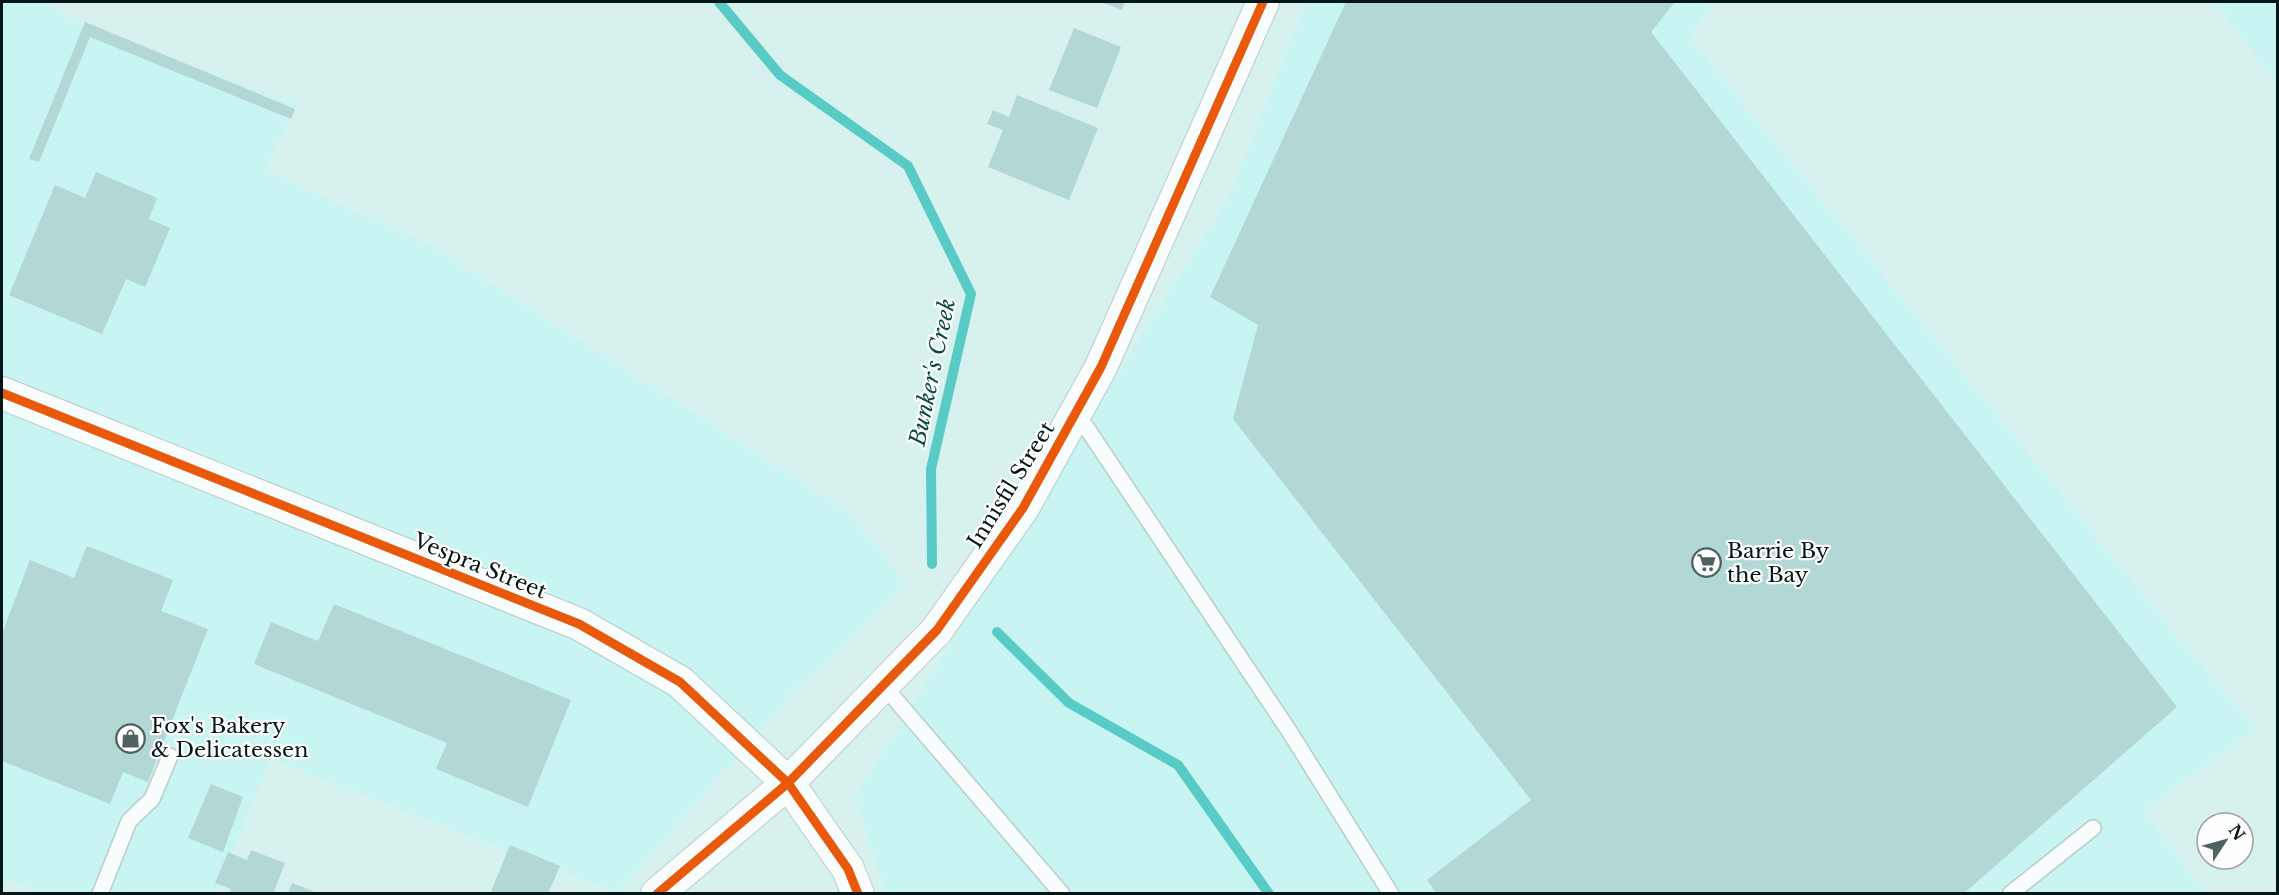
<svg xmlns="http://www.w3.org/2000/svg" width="2279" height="895" viewBox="0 0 2279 895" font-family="'Libre Baskerville',serif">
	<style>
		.built { fill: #c8f4f1 }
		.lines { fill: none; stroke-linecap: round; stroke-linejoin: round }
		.stream { stroke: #58cbc6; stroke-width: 10 }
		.building { fill: #b2d7d5 }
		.service-casing { stroke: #b8cdcb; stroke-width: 18 }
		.minor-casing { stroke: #b8cdcb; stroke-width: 34 }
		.service { stroke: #f9fdfd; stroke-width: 15 }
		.minor { stroke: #f9fdfd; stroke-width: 32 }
		.cycleway-casing { stroke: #fefefe; stroke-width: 13 }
		.cycleway { stroke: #e8590c; stroke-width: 9 }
		.labels { text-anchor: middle; stroke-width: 4.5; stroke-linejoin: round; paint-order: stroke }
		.street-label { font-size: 21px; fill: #041615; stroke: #fefefe }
		.poi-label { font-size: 21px; fill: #041615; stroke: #fefefe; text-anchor: start }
		.water-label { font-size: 22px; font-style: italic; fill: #0a4946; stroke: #fefefe }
	</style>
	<rect width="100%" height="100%" fill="#d7f1ef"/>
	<g class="built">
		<path d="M2,2H48L68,19L296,105L265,170L434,247L846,510L907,582L788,698L617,893L270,759L216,893H41L2,877Z"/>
		<path d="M1306,2H1711L1690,38L2222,691L2257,729L2143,811L2206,893H886L855,797L1230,195Z"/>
		<path d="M2215,2H2277V84Z"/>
	</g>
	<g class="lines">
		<g class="stream">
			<path d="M719,2L780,75L908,166L971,294L931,469L932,564"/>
			<path d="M997,632L1069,703L1178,765L1269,894"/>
		</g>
	</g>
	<g class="building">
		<path d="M1100,2H1125L1122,10Z"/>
		<path d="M1346,2H1675L1651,32L2177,707L1963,894H1437L1427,880L1531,800L1233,419L1258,325L1210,297Z"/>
		<path d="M85,22L295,109L291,119L90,37L39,162L29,159Z"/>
		<path d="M1074,28L1121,47L1097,108L1049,90Z"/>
		<path d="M1017,95L1098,128L1069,200L988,167L1003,130L987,124L993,110L1009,117Z"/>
		<path d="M96,172L157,198L149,219L170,228L145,287L126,279L102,334L9,295L55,185L85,198Z"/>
		<path d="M87,546L173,580L161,611L208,629L148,782L123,772L110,804L2,761V634L30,560L74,578Z"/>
		<path d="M334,604L571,700L528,807L436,769L447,743L254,664L271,622L318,641Z"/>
		<path d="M211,784L243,797L223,852L188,838Z"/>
		<path d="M510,845L560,866L548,894H490Z"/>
		<path d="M251,850L285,863L273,894H229L231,889L215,883L228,852L247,860Z"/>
		<path d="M292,883L318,893V894H288Z"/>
	</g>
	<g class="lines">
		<defs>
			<g id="service">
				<path d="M1076,412L1291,734L1391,894"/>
				<path d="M883,685L1062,894"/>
				<path d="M100,894L129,821L152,799L170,756"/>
				<path d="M2010,894L2093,828"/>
			</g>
			<g id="minor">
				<path d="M2,393L579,624L680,682L788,783L848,869L858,894"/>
				<path d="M657,894L788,783L937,630L1023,508L1101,367L1263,2"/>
			</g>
		</defs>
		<use href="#service" class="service-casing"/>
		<use href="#minor" class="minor-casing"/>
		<use href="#service" class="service"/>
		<use href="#minor" class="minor"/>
		<defs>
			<g id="cycleway">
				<path d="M2,393L579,624L680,682L788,783L848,869L858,894"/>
				<path d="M657,894L788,783L937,630L1023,508L1101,367L1263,2"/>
			</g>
		</defs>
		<use href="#cycleway" class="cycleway-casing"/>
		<use href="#cycleway" class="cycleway"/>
	</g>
	<defs>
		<symbol id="supermarket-ring" viewBox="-11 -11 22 22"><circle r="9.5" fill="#fefefe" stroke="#4e6361" stroke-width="1.5"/><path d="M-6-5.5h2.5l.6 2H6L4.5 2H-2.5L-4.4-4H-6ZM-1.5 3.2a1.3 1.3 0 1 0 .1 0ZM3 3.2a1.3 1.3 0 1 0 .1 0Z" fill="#4e6361"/></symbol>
		<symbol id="shop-ring" viewBox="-11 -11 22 22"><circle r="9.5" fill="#fefefe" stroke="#4e6361" stroke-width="1.5"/><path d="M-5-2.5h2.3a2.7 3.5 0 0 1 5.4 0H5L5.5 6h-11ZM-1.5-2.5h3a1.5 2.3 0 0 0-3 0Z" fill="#4e6361"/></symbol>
	</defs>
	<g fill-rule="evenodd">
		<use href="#supermarket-ring" x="1690" y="546" width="33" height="33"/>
		<use href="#shop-ring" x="114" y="722" width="33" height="33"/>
	</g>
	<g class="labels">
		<g class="street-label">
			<text transform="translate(1011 485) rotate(-58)" y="7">Innisfil Street</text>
			<text transform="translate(480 566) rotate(22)" y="7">Vespra Street</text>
		</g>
		<g class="poi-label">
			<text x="1727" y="558">Barrie By<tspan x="1727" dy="24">the Bay</tspan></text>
			<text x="151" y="733">Fox's Bakery<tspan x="151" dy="24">&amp; Delicatessen</tspan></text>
		</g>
		<g class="water-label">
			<text transform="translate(932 372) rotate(-78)" y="8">Bunker's Creek</text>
		</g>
	</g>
	<rect width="2279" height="895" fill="none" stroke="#041615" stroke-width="6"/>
	<g transform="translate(2225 841) rotate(54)"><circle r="28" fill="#fefefe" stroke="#9aa1a1" stroke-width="1.5"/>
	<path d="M0-4.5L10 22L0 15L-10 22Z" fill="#4e6361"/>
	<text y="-9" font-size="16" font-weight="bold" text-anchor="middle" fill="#041615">N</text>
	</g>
</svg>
